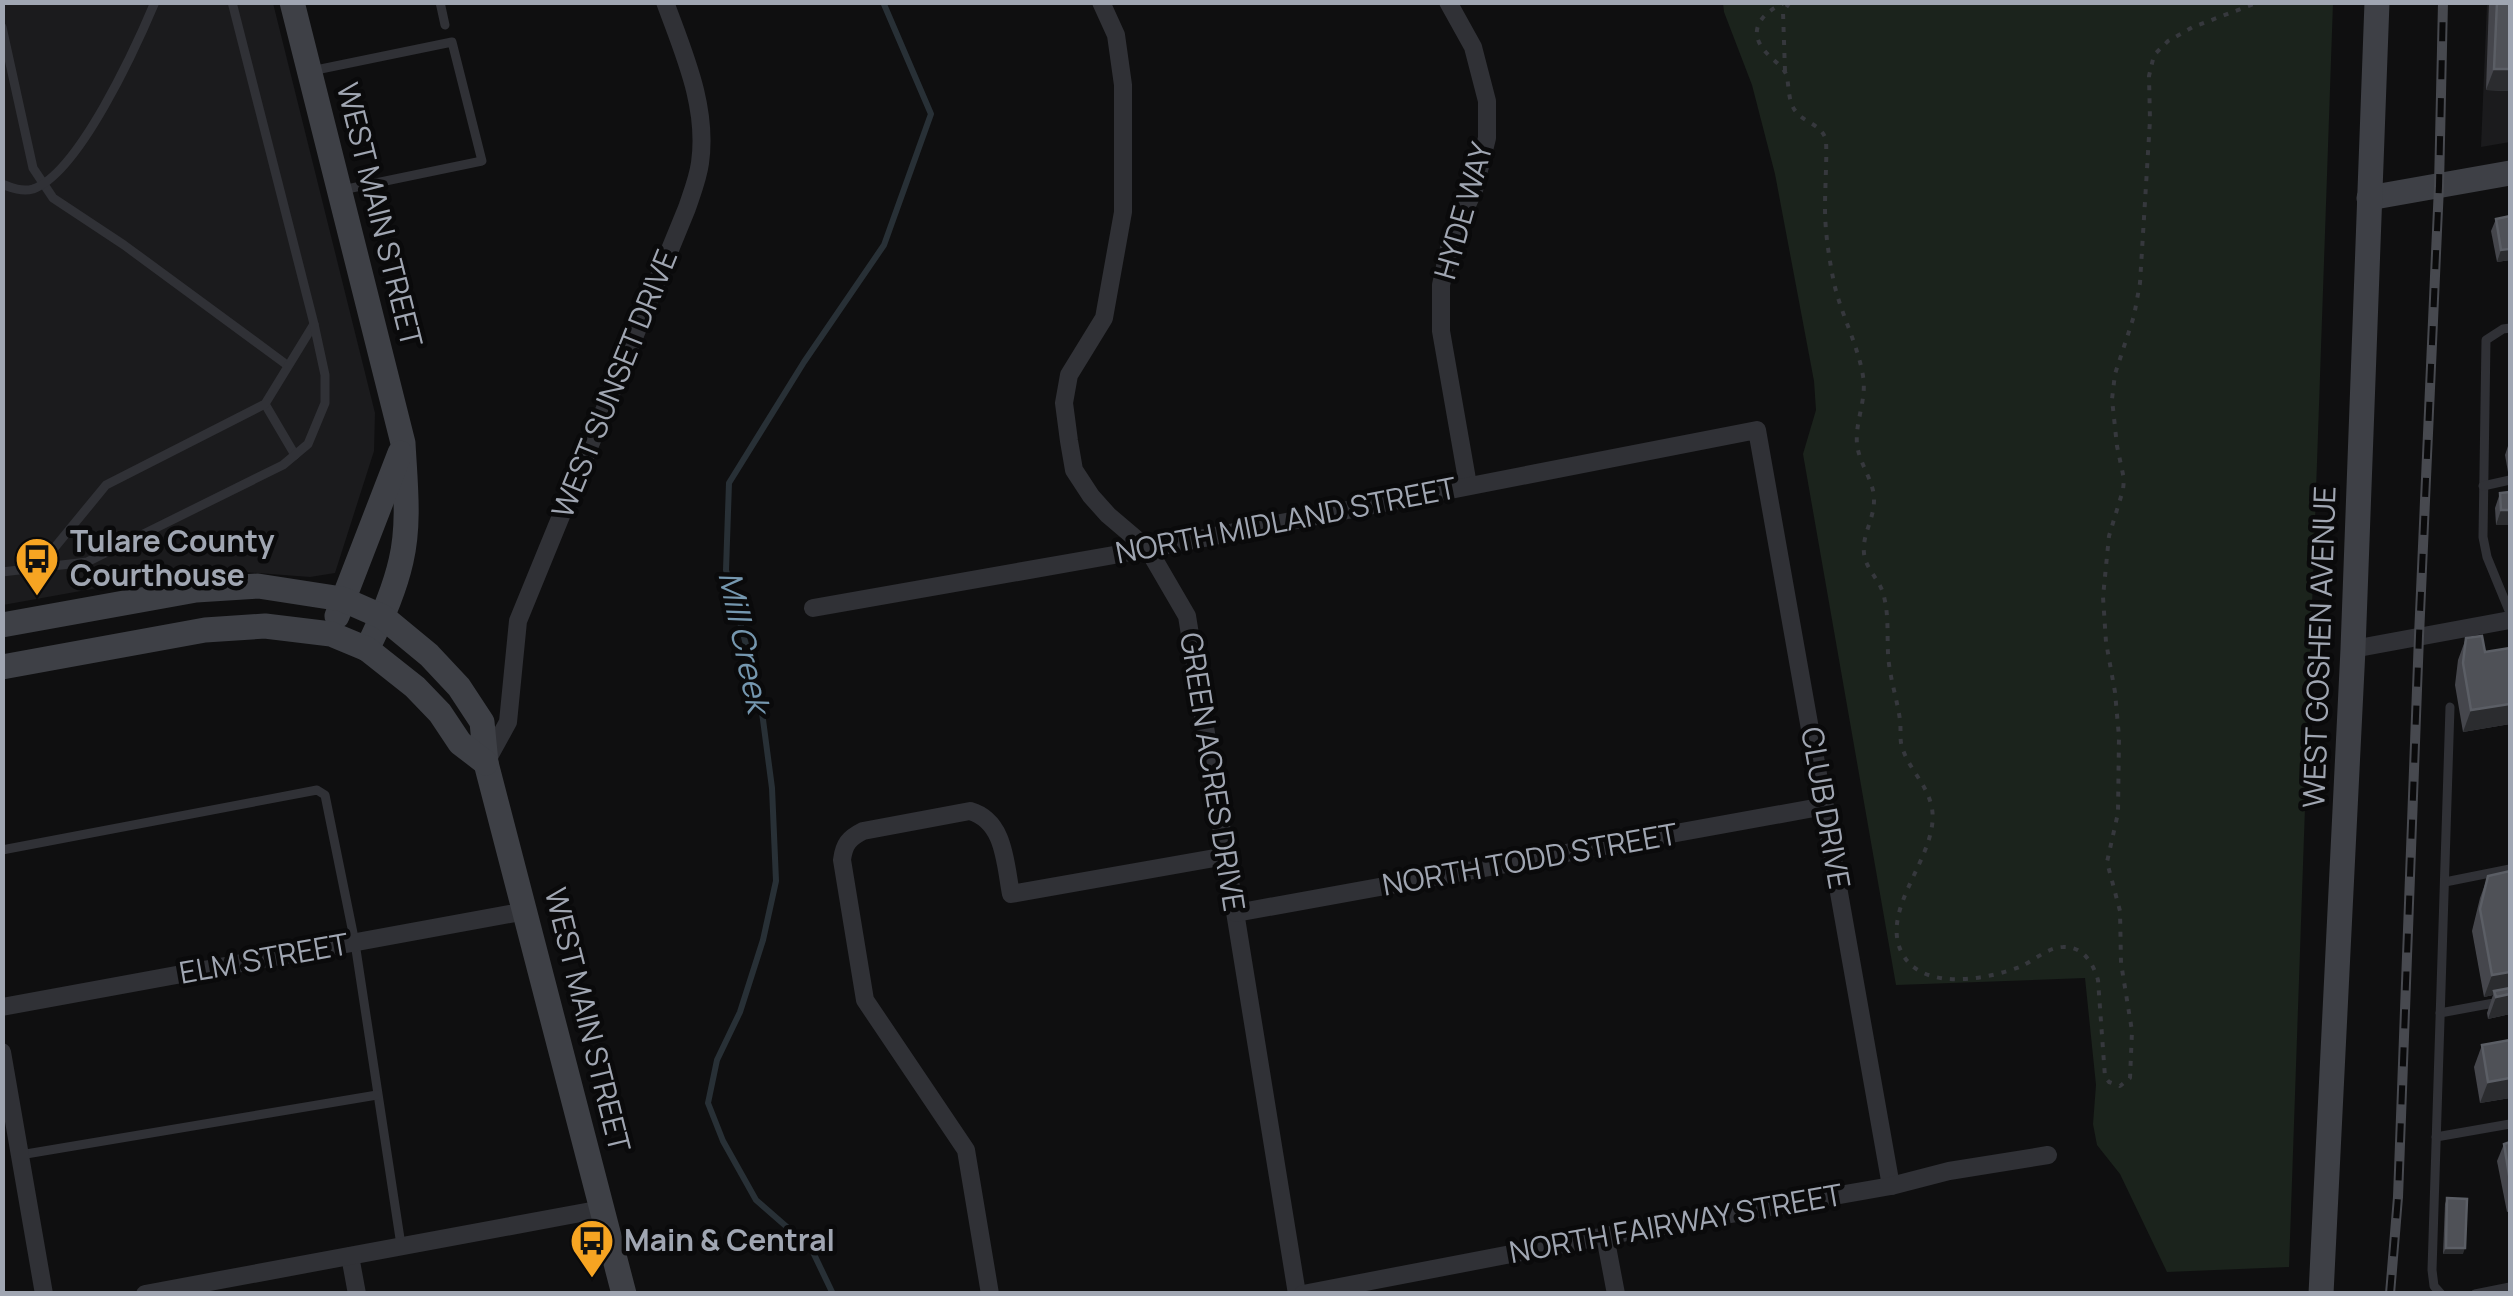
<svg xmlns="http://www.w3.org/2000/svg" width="2513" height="1296" viewBox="0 0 2513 1296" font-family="Manrope,sans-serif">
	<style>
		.built { fill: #1b1b1d }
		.green { fill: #1b231c }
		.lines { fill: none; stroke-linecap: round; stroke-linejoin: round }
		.stream { stroke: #283036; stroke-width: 6 }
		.path { stroke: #36383d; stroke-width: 4; stroke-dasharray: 5 8; stroke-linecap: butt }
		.lane { stroke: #303136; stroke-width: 9 }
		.street { stroke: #303136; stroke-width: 18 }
		.secondary { stroke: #3e4046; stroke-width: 25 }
		.rail-casing { stroke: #47494f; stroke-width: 10 }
		.rail { stroke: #0a0a0b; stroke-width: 6; stroke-dasharray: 19; stroke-linecap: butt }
		.wall { fill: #45464c }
		.shaded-wall { fill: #2b2c2f }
		.building { fill: #4f5157; stroke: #5b5e65; stroke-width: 2.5 }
		.labels { text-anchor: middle; stroke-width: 9; stroke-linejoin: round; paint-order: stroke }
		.street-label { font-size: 30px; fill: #a0a6b2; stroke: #0a0a0b }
		.poi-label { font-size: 30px; font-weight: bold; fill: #a0a6b2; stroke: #0a0a0b; text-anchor: start }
		.water-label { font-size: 32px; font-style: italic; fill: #7597af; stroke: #0a0a0b }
	</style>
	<rect width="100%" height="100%" fill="#0f0f10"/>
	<g class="built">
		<path d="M14,2L273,3L375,413L374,451L335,573L310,577L203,569L3,605L2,5Z"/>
		<path d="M2487,3H2510V142L2481,147Z"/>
	</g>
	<path class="green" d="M1723,3H2333L2289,1267L2167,1272L2120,1174L2097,1145L2093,1124L2096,1085L2085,978L1896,985L1803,454L1816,410L1814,381L1775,174L1752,85L1724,12Z"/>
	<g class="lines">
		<path class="stream" d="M833,1294L811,1248L756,1200L723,1141L708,1103L717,1060L740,1012L763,940L776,881L772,788L760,697L726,570L729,483L804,362L884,245L931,114L883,2"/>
		<g class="path">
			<path d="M1786,2C1765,11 1746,28 1764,50C1770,58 1782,65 1786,74C1790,87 1787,102 1797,113C1807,124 1821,124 1826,140C1827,162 1825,185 1825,208C1825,232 1829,258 1834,283C1841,314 1858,345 1863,376C1867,400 1855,421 1857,444C1859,464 1875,482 1874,501C1874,519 1862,535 1864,553C1865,568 1879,579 1883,593C1889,613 1887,633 1888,653C1889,676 1897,698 1900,720C1901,728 1900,735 1901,743C1906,766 1925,781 1931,804C1944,852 1876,908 1903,955C1925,992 1989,979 2022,966C2034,960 2049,947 2063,947C2083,946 2093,963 2098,980L2105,1077L2109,1082L2120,1086L2130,1078L2132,1031L2121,963L2120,911L2107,862L2118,813L2119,737L2115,692L2106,642L2103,597L2109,536L2123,490L2124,479L2117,446L2112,399L2115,374L2134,316L2140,283L2150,120L2149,76L2154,55L2168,41L2193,27L2259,2"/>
			<path d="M1785,71L1783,12L1790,2"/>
		</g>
		<g class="lane">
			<path d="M440,2L445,25"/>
			<path d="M2,27L33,168L53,198L124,245L287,365"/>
			<path d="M311,71L452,42L482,161L342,190"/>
			<path d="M2,184C12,188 22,192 33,189C79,173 136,47 155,2"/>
			<path d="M2510,328L2503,329L2486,340L2483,537L2487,557L2510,613"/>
			<path d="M265,404L295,455"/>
			<path d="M2483,486L2510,480"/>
			<path d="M37,569L106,485L265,404L314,324"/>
			<path d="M2,572L87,562L283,465L308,444L325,403V375L314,324L232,2"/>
			<path d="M2,850L317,790L325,795L355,943L401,1245"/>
			<path d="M2445,882L2510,869"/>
			<path d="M2440,1013L2510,1000"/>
			<path d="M2436,1137L2510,1124"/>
			<path d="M20,1155L377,1095"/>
			<path d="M2441,1294L2434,1286L2432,1270L2450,707"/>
			<path d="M2475,1294L2510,1287"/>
		</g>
		<g class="street">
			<path d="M1101,2L1116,35L1123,85V212L1104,318L1069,375L1064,403L1069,441L1074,470L1091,496L1108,515L1148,549L1187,616L1297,1294"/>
			<path d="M1448,2L1473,47L1487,101V138L1474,190L1451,239L1441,285V331L1468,485"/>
			<path d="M813,608L1148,549L1757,430L1891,1186"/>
			<path d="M2353,649L2510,620"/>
			<path d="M486,762L508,722L518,621L687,208C692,193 698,178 700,163C708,107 684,54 665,2"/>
			<path d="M1236,913L1825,806"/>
			<path d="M2,1007L526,911"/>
			<path d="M2,1052L44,1294"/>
			<path d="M1605,1236L1616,1294"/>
			<path d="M350,1256L357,1294"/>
			<path d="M145,1294L602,1209"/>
			<path d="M990,1294L966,1150L865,1000L842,860C844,844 849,838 863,831L970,811C1005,821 1005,863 1011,894L1226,856"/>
			<path d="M1303,1294L1605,1236L1891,1186L1949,1171L2048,1155"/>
		</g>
		<g class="secondary">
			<path d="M292,2L403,443C405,482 410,523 401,561C394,592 381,621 367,649"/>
			<path d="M2369,198L2510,173"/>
			<path d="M337,616L400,453"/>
			<path d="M2,625L196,590L258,586L342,599L383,617L429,655L459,687L482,722L486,763L624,1294"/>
			<path d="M2,667L205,630L265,626L331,634L367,649L415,687L440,713L460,743L486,763"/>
			<path d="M2321,1294L2353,649L2377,2"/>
		</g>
		<defs>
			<path id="rail" d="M2390,1294L2398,1197L2419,636L2439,186L2443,2"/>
		</defs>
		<use href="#rail" class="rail-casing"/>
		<use href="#rail" class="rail"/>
	</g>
	<g class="wall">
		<path d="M2489,2H2510V91L2486,90Z"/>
		<path d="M2496,219L2510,260L2497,262L2491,231Z"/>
		<path d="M2510,440V473L2508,472L2505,455Z"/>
		<path d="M2510,492V540L2508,525H2496L2495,508L2500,493Z"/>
		<path d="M2466,638L2485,652L2510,648V724L2463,732L2455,685L2458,660Z"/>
		<path d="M2510,828V851L2508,836Z"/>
		<path d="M2510,871V1014L2488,1019L2487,1013L2493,995L2484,997L2472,931L2480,898L2488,876Z"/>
		<path d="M2510,1040V1098L2480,1103L2474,1067L2482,1045Z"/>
		<path d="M2510,1142V1211L2507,1212L2497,1161L2504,1144Z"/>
		<path d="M2447,1198L2463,1254H2443L2445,1204Z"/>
	</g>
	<g class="shaded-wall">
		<path d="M2494,69H2510V91L2486,90Z"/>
		<path d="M2510,249V260L2497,262L2501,250Z"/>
		<path d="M2501,510H2510V518L2508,525H2496Z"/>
		<path d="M2510,704V724L2463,732L2471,710Z"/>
		<path d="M2510,972V992L2494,991L2493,995L2484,997L2492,975Z"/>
		<path d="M2510,994V1014L2488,1019L2496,997Z"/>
		<path d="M2510,1078V1098L2480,1103L2488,1082Z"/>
		<path d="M2446,1248H2465L2463,1254H2443Z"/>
	</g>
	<g class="building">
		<path d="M2497,2H2510V69H2494Z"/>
		<path d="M2510,216V249L2501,250L2496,219Z"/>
		<path d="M2510,492V510H2501L2500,493Z"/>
		<path d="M2482,636L2485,652L2510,648V704L2471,710L2463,663L2466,638Z"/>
		<path d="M2510,871V972L2492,975L2480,909L2488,876Z"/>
		<path d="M2510,988V994L2496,997L2494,991Z"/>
		<path d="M2510,1040V1078L2488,1082L2482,1045Z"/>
		<path d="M2510,1142V1181L2504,1144Z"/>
		<path d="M2447,1198L2467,1199L2465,1248H2446Z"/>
	</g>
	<defs>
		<symbol id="bus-pin" viewBox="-11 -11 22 30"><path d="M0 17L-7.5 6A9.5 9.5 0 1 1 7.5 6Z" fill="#f6a422" stroke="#0a0a0b"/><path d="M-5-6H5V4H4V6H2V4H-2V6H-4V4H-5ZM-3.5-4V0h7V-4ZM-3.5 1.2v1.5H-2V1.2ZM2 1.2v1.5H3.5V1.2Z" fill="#111"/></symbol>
	</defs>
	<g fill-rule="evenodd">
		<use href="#bus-pin" x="12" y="534" width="50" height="68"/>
		<use href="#bus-pin" x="567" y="1216" width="50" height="68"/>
	</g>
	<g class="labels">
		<g class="street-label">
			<text transform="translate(1464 211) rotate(-74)" y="10">HYDE WAY</text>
			<text transform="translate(379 215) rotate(76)" y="10">WEST MAIN STREET</text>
			<text transform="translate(615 384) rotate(-68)" y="10">WEST SUNSET DRIVE</text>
			<text transform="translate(1286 521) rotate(-11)" y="10">NORTH MIDLAND STREET</text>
			<text transform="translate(2320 647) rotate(-88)" y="10">WEST GOSHEN AVENUE</text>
			<text transform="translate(1212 772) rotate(81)" y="10">GREEN ACRES DRIVE</text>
			<text transform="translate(1825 808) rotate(80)" y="10">CLUB DRIVE</text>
			<text transform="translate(1530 860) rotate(-10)" y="10">NORTH TODD STREET</text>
			<text transform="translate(264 959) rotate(-10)" y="10">ELM STREET</text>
			<text transform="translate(587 1020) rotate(76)" y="10">WEST MAIN STREET</text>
			<text transform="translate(1676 1224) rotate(-10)" y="10">NORTH FAIRWAY STREET</text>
		</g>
		<g class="poi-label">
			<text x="70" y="552">Tulare County<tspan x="70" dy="34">Courthouse</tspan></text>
			<text x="624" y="1251">Main &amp; Central</text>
		</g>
		<g class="water-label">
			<text transform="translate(744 642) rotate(78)" y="11">Mill Creek</text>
		</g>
	</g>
	<rect width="2513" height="1296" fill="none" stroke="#a0a6b2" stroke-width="10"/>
</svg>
